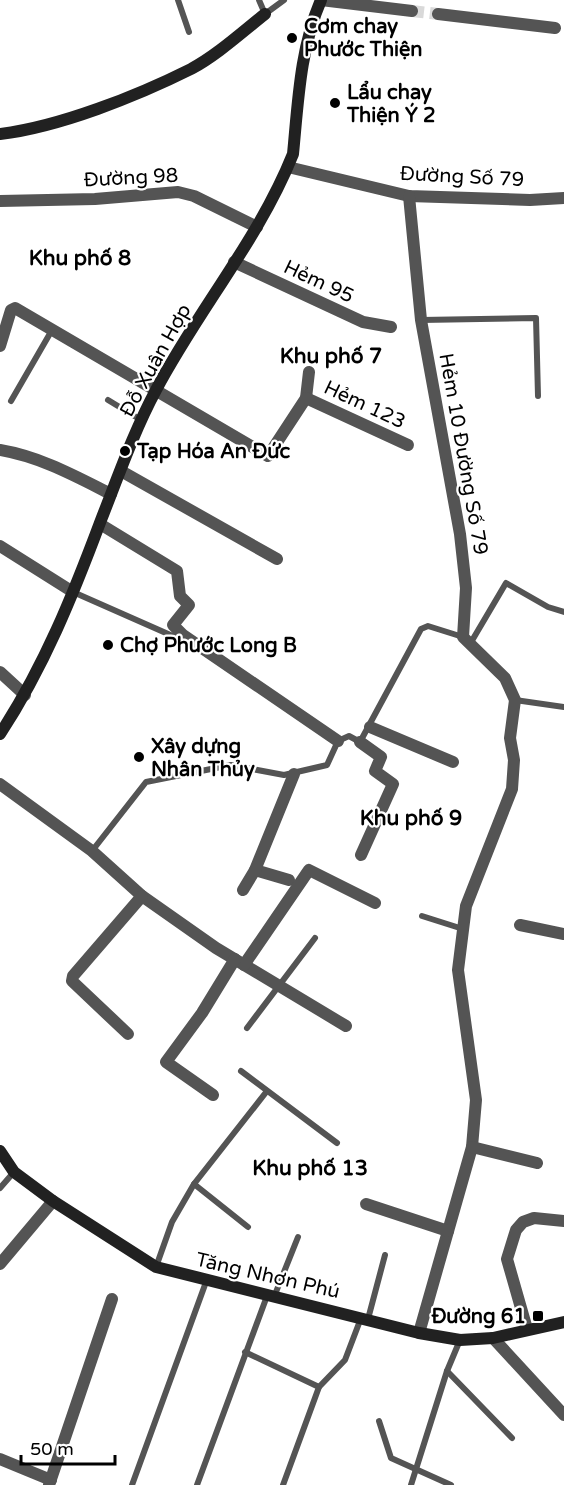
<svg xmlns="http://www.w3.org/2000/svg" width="564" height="1485" viewBox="0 0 564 1485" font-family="'Varela Round',sans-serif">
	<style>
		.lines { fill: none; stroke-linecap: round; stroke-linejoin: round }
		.street-tunnel { stroke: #d9d9d9; stroke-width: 12; stroke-dasharray: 12 6; stroke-linecap: butt }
		.lane { stroke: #545454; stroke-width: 6 }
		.street { stroke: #545454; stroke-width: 12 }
		.secondary { stroke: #212121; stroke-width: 12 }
		.poi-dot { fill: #000; stroke: #fff; stroke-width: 2 }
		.labels { text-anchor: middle; stroke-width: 4.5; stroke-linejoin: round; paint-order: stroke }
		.poi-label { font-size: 20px; font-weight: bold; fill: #000; stroke: #fff; text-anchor: start }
		.street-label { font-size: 20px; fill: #000; stroke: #fff }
		.neighbourhood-label { font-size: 21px; font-weight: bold; fill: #000; stroke: #fff }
	</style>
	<rect width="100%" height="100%" fill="#fff"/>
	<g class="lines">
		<path class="street-tunnel" d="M412,11L438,14"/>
		<g class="lane">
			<path d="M178,0L189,32"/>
			<path d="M259,0L265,14L284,0"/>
			<path d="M421,320L536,318L538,396"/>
			<path d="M108,400L141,420"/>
			<path d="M11,401L52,330"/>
			<path d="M73,592L175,637"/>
			<path d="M470,644L506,583L548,607L564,612"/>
			<path d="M515,700L564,707"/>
			<path d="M92,851L146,782L231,765L284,775L327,765L338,741L349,736L360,742L421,629L428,626L463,637"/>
			<path d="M422,916L463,929"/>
			<path d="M247,1028L315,938"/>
			<path d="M241,1071L337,1143"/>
			<path d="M194,1184L248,1227"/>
			<path d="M0,1188L14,1172"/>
			<path d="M156,1267L172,1222L194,1184L267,1091"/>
			<path d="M274,1297L298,1237"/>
			<path d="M368,1319L385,1255"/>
			<path d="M245,1352L319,1387"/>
			<path d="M447,1371L512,1438"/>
			<path d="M379,1421L391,1458L451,1485"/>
			<path d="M132,1485L206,1282"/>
			<path d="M197,1485L267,1296"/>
			<path d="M283,1485L319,1387L345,1360L361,1318"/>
			<path d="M411,1485L447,1371L460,1340"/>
		</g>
		<g class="street">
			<path d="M321,0L412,11"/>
			<path d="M438,14L555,28"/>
			<path d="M288,167L409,196L530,200L564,198"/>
			<path d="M409,196L421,320L460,534L466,588L463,637L505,678L515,700L510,738L514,760L512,789L466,906L458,970L476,1100L472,1147L419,1333"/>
			<path d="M0,201L95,199L178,192L194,196L257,227"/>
			<path d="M234,262L363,322L391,327"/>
			<path d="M0,346L11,310L15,308L268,456L306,398L309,372"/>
			<path d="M306,398L408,445"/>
			<path d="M0,450C41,457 75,476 111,494"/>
			<path d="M121,471L277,559"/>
			<path d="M100,524L177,571L180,596L189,605L173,625L183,635L338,741"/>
			<path d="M0,546L73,592"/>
			<path d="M0,672L25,695"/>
			<path d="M370,727L453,762"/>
			<path d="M360,742L381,757L375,771L393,784L361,855"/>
			<path d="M0,784L92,851L142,896L216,948L346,1026"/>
			<path d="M255,870L289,880"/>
			<path d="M243,890L255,870L294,774"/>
			<path d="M520,925L564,934"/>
			<path d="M244,965L309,870L375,903"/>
			<path d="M128,1034L72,981L73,976L142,896"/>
			<path d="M213,1095L166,1062L202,1013L235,959"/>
			<path d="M472,1147L537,1163"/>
			<path d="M366,1204L448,1231"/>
			<path d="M0,1264L53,1201"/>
			<path d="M527,1329L507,1259L516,1230L523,1222L534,1218L564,1221"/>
			<path d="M493,1338L564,1415"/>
			<path d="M0,1459L51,1480"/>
			<path d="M49,1485L112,1299"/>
		</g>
		<g class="secondary">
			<path d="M0,134C59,127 137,96 191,69C217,55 241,33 265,14"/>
			<path d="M0,734C44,667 73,595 101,520C118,477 134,431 156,390C198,310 259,239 293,154C298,103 300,48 321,0"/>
			<path d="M0,1151L14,1172L53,1201L156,1267L419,1333L460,1340L493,1338L564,1322"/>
		</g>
	</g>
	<g class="poi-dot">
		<circle cx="292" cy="38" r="6"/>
		<circle cx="335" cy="103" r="6"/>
		<circle cx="125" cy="451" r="6"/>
		<circle cx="108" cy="645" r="6"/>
		<circle cx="139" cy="757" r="6"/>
		<rect x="532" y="1310" width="12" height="12" rx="3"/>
	</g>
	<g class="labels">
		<g class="poi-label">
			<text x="304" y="33">Cơm chay<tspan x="304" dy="23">Phước Thiện</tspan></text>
			<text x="347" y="99">Lẩu chay<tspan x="347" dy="23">Thiện Ý 2</tspan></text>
			<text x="137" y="458">Tạp Hóa An Đức</text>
			<text x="120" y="652">Chợ Phước Long B</text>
			<text x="151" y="753">Xây dựng<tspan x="151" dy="23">Nhân Thủy</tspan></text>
			<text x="526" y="1323" text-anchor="end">Đường 61</text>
		</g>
		<g class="street-label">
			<text transform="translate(462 176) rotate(3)" y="7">Đường Số 79</text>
			<text transform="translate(131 177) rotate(-3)" y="7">Đường 98</text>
			<text transform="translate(319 281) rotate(25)" y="7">Hẻm 95</text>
			<text transform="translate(155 360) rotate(-61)" y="7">Đỗ Xuân Hợp</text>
			<text transform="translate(365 404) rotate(25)" y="7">Hẻm 123</text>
			<text transform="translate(464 454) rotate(80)" y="7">Hẻm 10 Đường Số 79</text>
			<text transform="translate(268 1275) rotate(13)" y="7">Tăng Nhơn Phú</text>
		</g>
		<g class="neighbourhood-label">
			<text x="80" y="265">Khu phố 8</text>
			<text x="331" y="363">Khu phố 7</text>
			<text x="411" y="825">Khu phố 9</text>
			<text x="310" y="1175">Khu phố 13</text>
		</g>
	</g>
	<path d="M21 1455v9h94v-9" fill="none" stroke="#000000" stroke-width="3"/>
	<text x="30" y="1455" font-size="18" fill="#000000" stroke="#ffffff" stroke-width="4.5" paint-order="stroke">50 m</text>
</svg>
